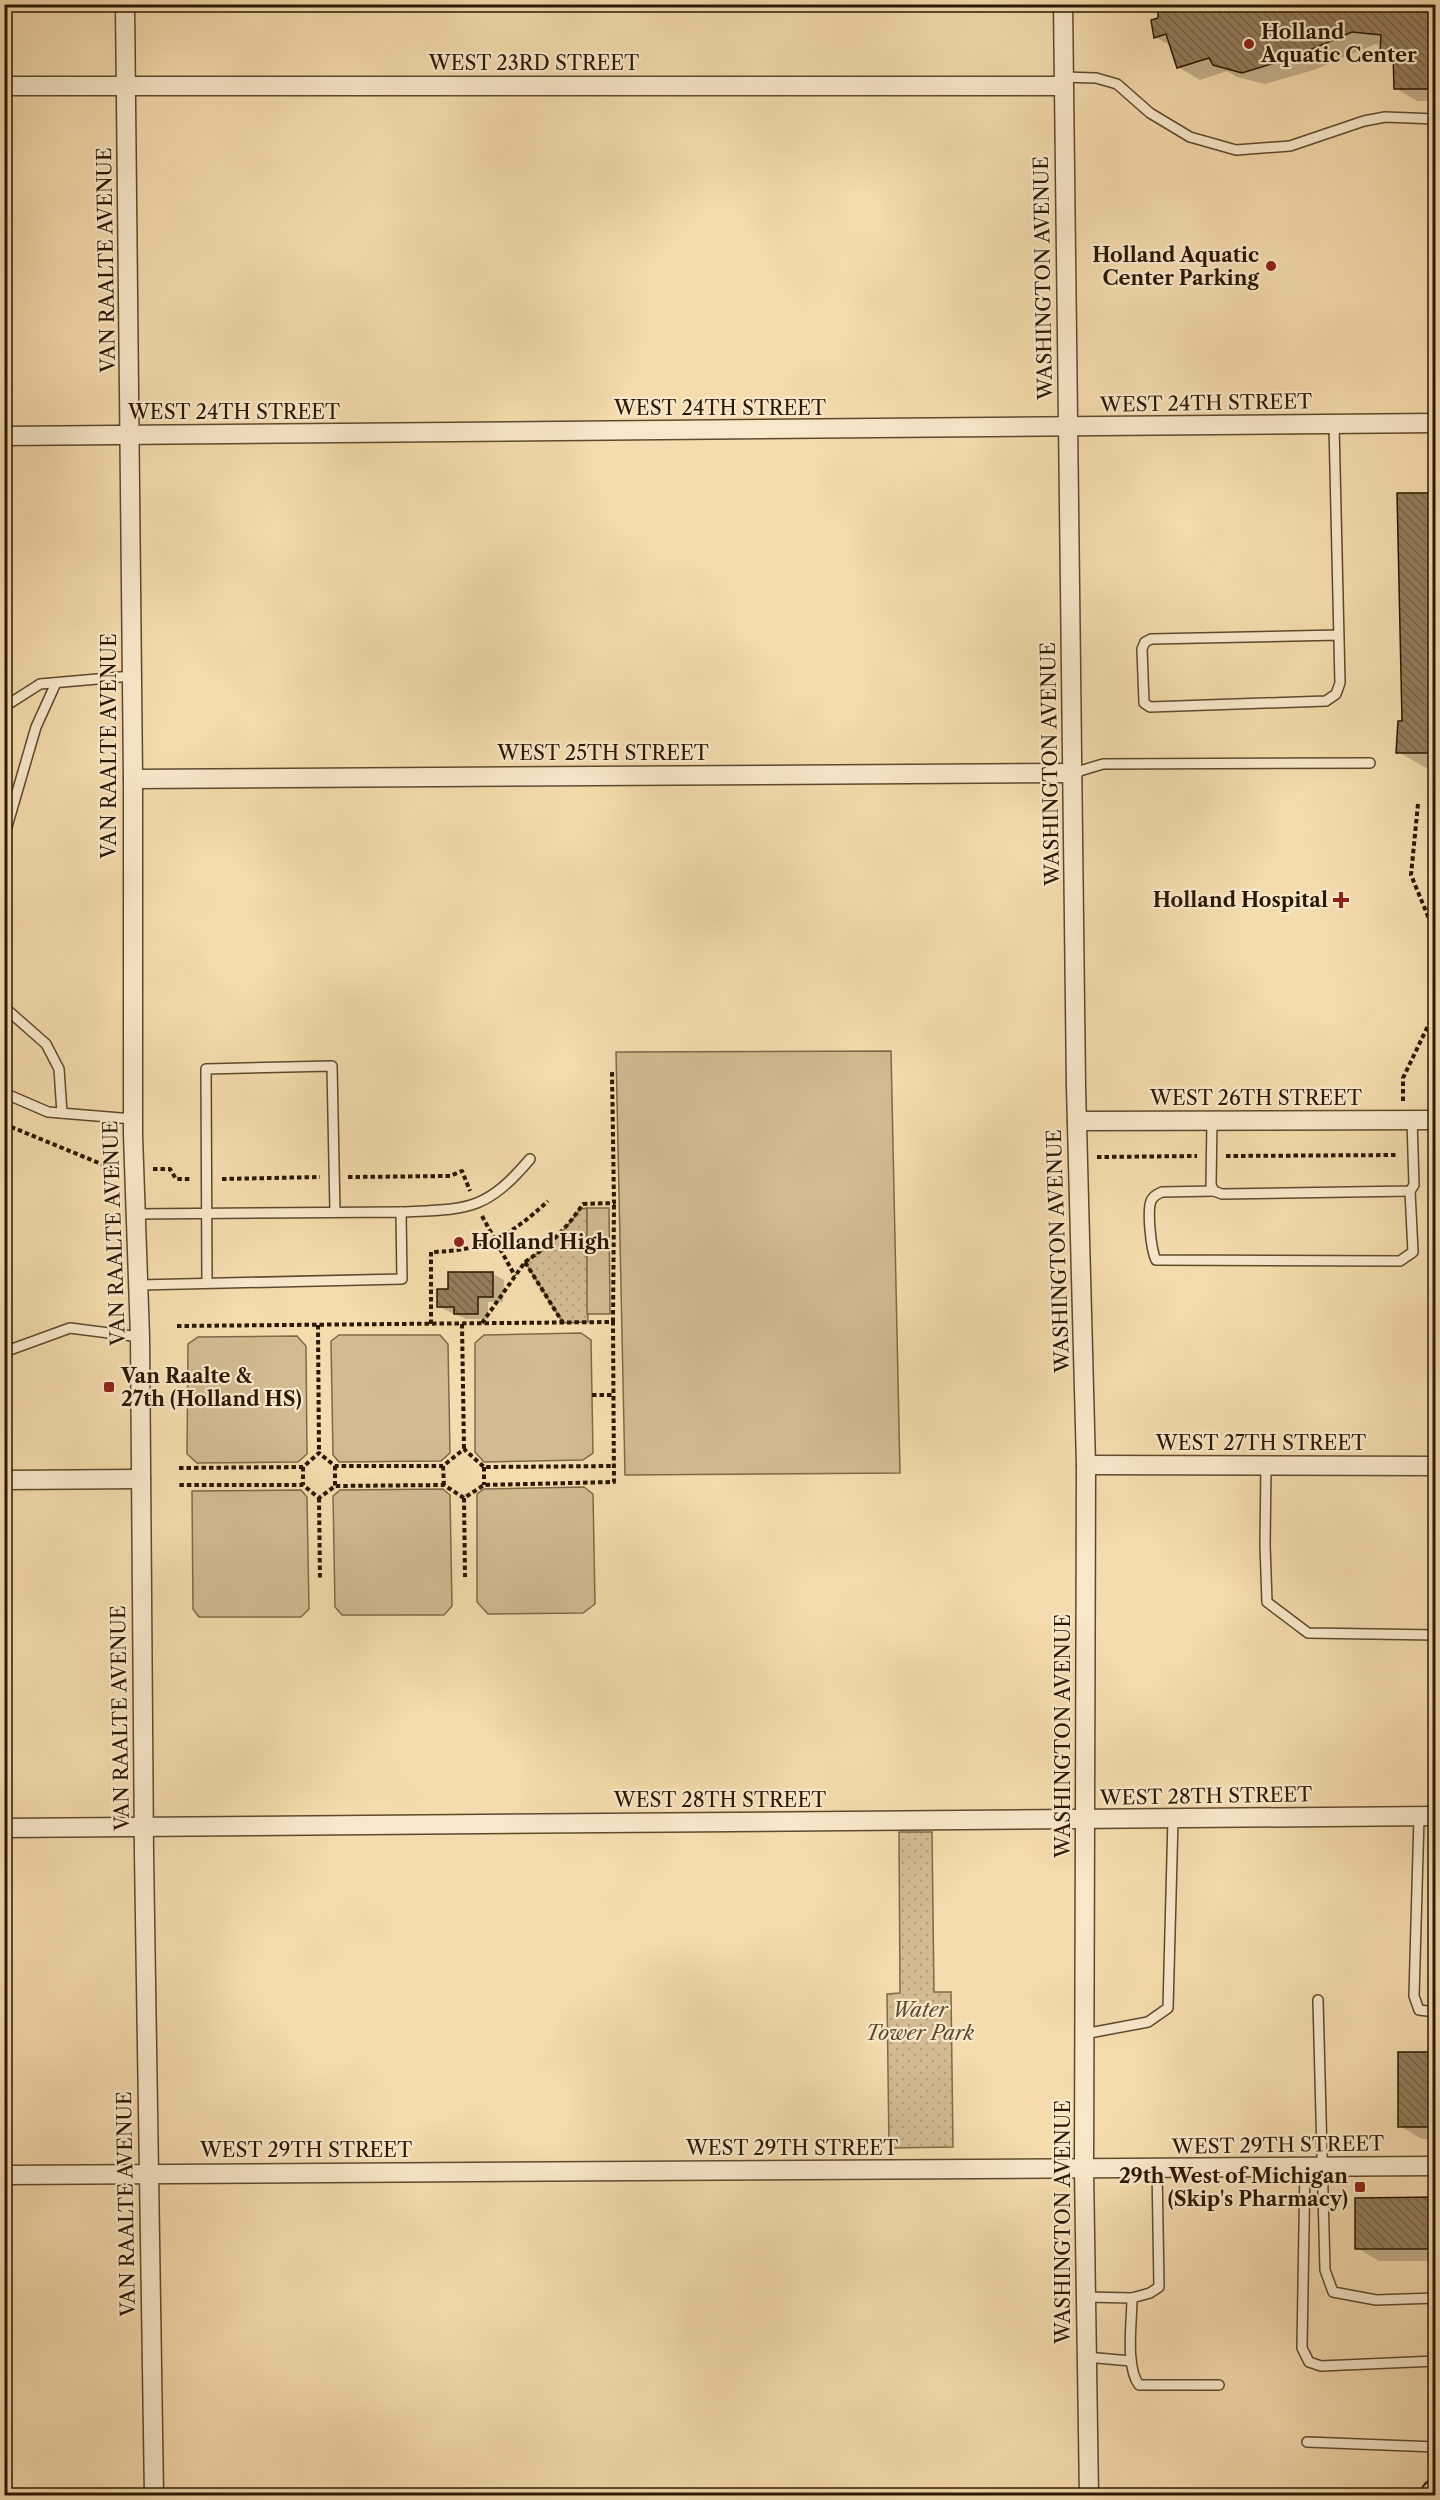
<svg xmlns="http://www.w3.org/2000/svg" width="1440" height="2500" viewBox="0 0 1440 2500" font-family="'Libre Caslon Text',serif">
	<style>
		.grass { fill: url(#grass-dots); stroke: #7f6949; stroke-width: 1.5 }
		.garden { fill: #d3ba90; stroke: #7f6949; stroke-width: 1.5 }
		.shadow { fill: #0003 }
		.building { fill: url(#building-back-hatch); stroke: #2b1802; stroke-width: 1.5 }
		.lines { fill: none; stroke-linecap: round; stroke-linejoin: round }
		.service-casing { stroke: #5e492d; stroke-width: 12 }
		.minor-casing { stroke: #5e492d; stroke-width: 21 }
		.primary-casing { stroke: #2b1802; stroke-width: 32 }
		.path { stroke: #2b1802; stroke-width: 4; stroke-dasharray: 4.5 3; stroke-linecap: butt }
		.service { stroke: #f8e8ca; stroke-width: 9 }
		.minor { stroke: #f8e8ca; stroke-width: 18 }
		.primary { stroke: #f5dbad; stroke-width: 28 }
		.poi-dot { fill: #8f2418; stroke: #f8e8ca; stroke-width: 2 }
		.labels { text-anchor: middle; stroke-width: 4.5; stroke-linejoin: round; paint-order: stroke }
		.poi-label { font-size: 20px; font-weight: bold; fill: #2b1802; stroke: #f8e8ca; text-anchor: start }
		.street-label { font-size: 20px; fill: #2b1802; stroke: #f8e8ca }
		.park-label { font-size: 20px; font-style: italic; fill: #5d492d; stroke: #f8e8ca }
	</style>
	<defs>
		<pattern id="grass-dots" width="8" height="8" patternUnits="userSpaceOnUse" patternTransform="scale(1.5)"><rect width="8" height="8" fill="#d3ba90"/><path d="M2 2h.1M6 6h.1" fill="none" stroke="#b59f7b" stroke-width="1.8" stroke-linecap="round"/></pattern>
		<pattern id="building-back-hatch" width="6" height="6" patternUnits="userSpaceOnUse" patternTransform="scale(1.5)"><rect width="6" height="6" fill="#947d5b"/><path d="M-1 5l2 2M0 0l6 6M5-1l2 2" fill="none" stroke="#796549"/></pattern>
	</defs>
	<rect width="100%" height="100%" fill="#f5dbad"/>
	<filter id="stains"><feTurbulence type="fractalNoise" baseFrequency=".00333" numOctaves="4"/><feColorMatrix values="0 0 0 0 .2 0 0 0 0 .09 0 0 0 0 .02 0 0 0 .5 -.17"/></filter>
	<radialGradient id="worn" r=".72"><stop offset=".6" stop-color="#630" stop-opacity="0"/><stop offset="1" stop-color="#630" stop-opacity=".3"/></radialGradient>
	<g class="grass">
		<path d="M587,1208L588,1322L563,1323L525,1262C546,1248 566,1231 580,1209Z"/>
		<path d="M899,1832H932L934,1992H951L953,2147L889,2148L887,1994L900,1993Z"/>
	</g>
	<g class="garden">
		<path d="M891,1051L900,1473L625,1475L616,1052Z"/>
		<path d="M587,1208H609L610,1314H587Z"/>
		<path d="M581,1333L591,1340L593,1453L583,1460L484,1462L475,1452V1343L484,1335Z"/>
		<path d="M339,1335H440L448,1344L450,1453L441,1461L339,1462L333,1455L331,1341Z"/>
		<path d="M297,1336L306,1346L307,1454L298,1462L197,1463L187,1454L188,1344L198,1337Z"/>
		<path d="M584,1487L593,1494L595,1604L583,1613L488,1614L477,1602V1494L484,1489Z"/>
		<path d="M443,1489L450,1495L452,1606L444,1615H342L335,1607L333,1496L340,1490Z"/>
		<path d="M301,1490L307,1497L309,1609L301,1617H199L193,1609L192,1491Z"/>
	</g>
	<g class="shadow">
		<path d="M1436,4V101H1417L1395,88V59L1382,51V45L1375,44L1314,70L1265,84L1237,77L1227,71L1200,80L1178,67L1171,46L1155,37L1153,21Z"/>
		<path d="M1436,494V769H1428L1398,752Z"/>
		<path d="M493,1274L504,1280L503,1302H488V1319H466L439,1307L449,1291Z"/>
		<path d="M1436,2054V2139H1422L1400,2126Z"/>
		<path d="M1436,2198V2261H1379L1357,2248Z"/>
	</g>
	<g class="building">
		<path d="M1158,4H1436V89H1394L1393,52H1380L1381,35L1352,32L1291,58L1242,73L1213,65L1209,58L1177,68L1166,34L1154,38L1151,20L1158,18Z"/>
		<path d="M1397,493H1436V753H1396L1398,721H1402Z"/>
		<path d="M448,1272H493V1297H478V1314H454V1307H437V1289H448Z"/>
		<rect x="1398" y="2052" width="38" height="75"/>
		<path d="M1436,2197V2249H1355V2198Z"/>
	</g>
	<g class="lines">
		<defs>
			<g id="service">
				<path d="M1063,77L1096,78L1117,84L1150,113L1190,137L1236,150L1290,146L1364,121L1385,117L1436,119"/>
				<path d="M1334,425L1340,683L1336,694L1326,701L1150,707L1144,703L1142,649L1145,642L1151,639L1339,635"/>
				<path d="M4,707L40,684L132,676"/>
				<path d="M1073,773L1103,764L1370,763"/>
				<path d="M4,837L36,727L56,683"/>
				<path d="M4,1007L46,1044L59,1069L62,1113"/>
				<path d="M4,1093L48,1112L133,1119"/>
				<path d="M1212,1120L1211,1185L1214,1191L1222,1194L1410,1191L1414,1185L1412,1120"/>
				<path d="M1214,1191L1162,1192C1157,1194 1153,1196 1151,1201C1147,1212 1151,1250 1156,1260L1400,1261L1413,1252L1410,1191"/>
				<path d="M401,1212C467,1209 485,1212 530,1159"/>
				<path d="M136,1214L401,1212L402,1279L139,1285"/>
				<path d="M207,1282L206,1069L332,1066L335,1212"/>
				<path d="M4,1352L70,1328L140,1337"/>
				<path d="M1266,1467L1265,1545L1267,1602L1308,1633L1436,1635"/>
				<path d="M1419,1817L1414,1996L1419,2010L1436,2012"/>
				<path d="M1318,2000L1325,2270L1333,2292L1376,2300L1436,2298"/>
				<path d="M1084,2034L1148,2022L1168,2008L1173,1819"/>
				<path d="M1305,2167L1302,2348L1309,2362L1321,2366L1436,2361"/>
				<path d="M1157,2168L1159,2287L1150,2293L1132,2298C1132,2322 1125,2366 1139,2385H1219"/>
				<path d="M1086,2297L1132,2298"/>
				<path d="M1086,2357L1131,2361"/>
				<path d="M1307,2442L1436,2447"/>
			</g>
			<g id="minor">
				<path d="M125,4L133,779V1135L140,1337L144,1854L154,2496"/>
				<path d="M1063,4L1076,1087L1086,1465L1084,2169L1089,2496"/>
				<path d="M4,86H1063"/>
				<path d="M4,436L1436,423"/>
				<path d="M133,779L1073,773"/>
				<path d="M1077,1121L1436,1120"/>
				<path d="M1086,1465L1436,1466"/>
				<path d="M4,1480L141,1479"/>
				<path d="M4,1828L1436,1816"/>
				<path d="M4,2175L1436,2166"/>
			</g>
			<path id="primary" d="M1435,2496L1436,2494"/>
		</defs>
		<use href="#service" class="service-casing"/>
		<use href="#minor" class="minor-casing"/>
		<use href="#primary" class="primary-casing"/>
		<g class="path">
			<path d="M1418,804L1411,875L1432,926L1436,961"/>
			<path d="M1403,1101V1078L1436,1009"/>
			<path d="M4,1124L116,1170"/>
			<path d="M1226,1156L1398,1155"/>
			<path d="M1097,1157L1197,1156"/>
			<path d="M153,1169H170L176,1179H191"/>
			<path d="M348,1177L450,1176L462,1171L470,1191"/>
			<path d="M222,1179L320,1177"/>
			<path d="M482,1216L515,1276"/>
			<path d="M525,1262C549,1246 567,1228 583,1204L614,1203L612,1072"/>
			<path d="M613,1322L614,1203"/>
			<path d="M482,1323L525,1262L563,1323"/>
			<path d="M431,1324V1252C484,1251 510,1236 548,1201"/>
			<path d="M462,1324L464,1449"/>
			<path d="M318,1325L319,1453"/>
			<path d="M177,1326L613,1322L614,1482L484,1485L464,1498L444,1485L335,1486L319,1498L303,1485H179"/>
			<path d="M592,1395H613"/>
			<path d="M335,1466V1486"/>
			<path d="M443,1466L444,1485"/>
			<path d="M303,1467V1485"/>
			<path d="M484,1467V1485"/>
			<path d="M179,1468L303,1467L319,1453L335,1466H443L464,1449L484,1467L614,1466"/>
			<path d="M319,1498L320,1580"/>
			<path d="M464,1498L465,1577"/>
		</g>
		<use href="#service" class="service"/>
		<use href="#minor" class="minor"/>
		<use href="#primary" class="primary"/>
	</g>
	<g class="poi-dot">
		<circle cx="1249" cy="44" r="6"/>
		<circle cx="1271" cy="266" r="6"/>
		<path d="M1338 891h6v6h6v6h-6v6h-6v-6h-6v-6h6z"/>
		<circle cx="459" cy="1242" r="6"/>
		<rect x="103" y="1381" width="12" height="12" rx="3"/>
		<rect x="1354" y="2181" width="12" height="12" rx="3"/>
	</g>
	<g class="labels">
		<g class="poi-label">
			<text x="1261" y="39">Holland<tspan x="1261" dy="23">Aquatic Center</tspan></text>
			<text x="1259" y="262" text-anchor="end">Holland Aquatic<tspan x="1259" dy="23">Center Parking</tspan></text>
			<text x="1328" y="907" text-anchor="end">Holland Hospital</text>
			<text x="471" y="1249">Holland High</text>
			<text x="121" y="1383">Van Raalte &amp;<tspan x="121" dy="23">27th (Holland HS)</tspan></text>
			<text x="1348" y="2183" text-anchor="end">29th West of Michigan<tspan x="1348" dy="23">(Skip's Pharmacy)</tspan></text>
		</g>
		<g class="street-label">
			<text x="534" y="70">WEST 23RD STREET</text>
			<text transform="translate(106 260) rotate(-91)" y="7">VAN RAALTE AVENUE</text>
			<text transform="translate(1043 278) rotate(-91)" y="7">WASHINGTON AVENUE</text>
			<text transform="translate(1206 403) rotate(-1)" y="7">WEST 24TH STREET</text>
			<text x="720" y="415">WEST 24TH STREET</text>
			<text x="234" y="419">WEST 24TH STREET</text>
			<text transform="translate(109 746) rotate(-90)" y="7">VAN RAALTE AVENUE</text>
			<text x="603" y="760">WEST 25TH STREET</text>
			<text transform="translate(1050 764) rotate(-91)" y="7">WASHINGTON AVENUE</text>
			<text x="1256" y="1105">WEST 26TH STREET</text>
			<text transform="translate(114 1233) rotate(-92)" y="7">VAN RAALTE AVENUE</text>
			<text transform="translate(1058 1251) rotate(-92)" y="7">WASHINGTON AVENUE</text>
			<text x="1261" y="1450">WEST 27TH STREET</text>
			<text transform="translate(120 1718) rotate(-91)" y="7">VAN RAALTE AVENUE</text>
			<text transform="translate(1063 1736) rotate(-90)" y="7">WASHINGTON AVENUE</text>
			<text transform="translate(1206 1796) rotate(-1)" y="7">WEST 28TH STREET</text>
			<text x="720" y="1807">WEST 28TH STREET</text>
			<text transform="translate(1278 2145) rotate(-1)" y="7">WEST 29TH STREET</text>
			<text x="792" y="2155">WEST 29TH STREET</text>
			<text x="306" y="2157">WEST 29TH STREET</text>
			<text transform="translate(126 2204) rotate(-91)" y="7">VAN RAALTE AVENUE</text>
			<text transform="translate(1063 2222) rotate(-90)" y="7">WASHINGTON AVENUE</text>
		</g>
		<g class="park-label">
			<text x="920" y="2017">Water<tspan x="920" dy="23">Tower Park</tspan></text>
		</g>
	</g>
	<rect width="1440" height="2500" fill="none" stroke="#f5dbad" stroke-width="24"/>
	<rect x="6" y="6" width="1428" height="2488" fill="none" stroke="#2b1802" stroke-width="3"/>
	<rect x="12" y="12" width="1416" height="2476" fill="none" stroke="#2b1802" stroke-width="1.5"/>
	<rect width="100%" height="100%" filter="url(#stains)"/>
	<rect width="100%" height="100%" fill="url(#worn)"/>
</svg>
